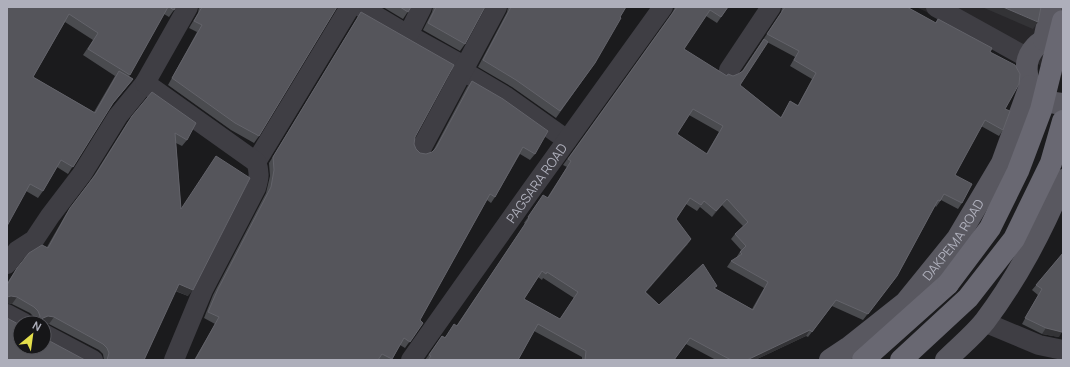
<svg xmlns="http://www.w3.org/2000/svg" width="1070" height="367" viewBox="0 0 1070 367" font-family="Manrope,sans-serif">
	<style>
		.built { fill: #28272a }
		.lines { fill: none; stroke-linecap: round; stroke-linejoin: round }
		.minor { stroke: #3f3e44; stroke-width: 20 }
		.major { stroke: #595860; stroke-width: 22 }
		.highway { stroke: #696872; stroke-width: 22 }
		.highway-bridge { stroke: #696872; stroke-width: 22 }
		.wall { fill: #4a4b4f; fill-rule: evenodd }
		.shaded-wall { fill: #333336 }
		.building { fill: #55555b; stroke: #63636a; fill-rule: evenodd }
		.labels { text-anchor: middle; stroke-width: 3.5; stroke-linejoin: round; paint-order: stroke }
		.street-label { font-size: 13px; fill: #aeafbb; stroke: #161618 }
	</style>
	<rect width="100%" height="100%" fill="#1b1b1d"/>
	<path class="built" d="M916,7H1063V76Z"/>
	<g class="lines">
		<g class="minor">
			<path d="M361,7L408,35L466,67"/>
			<path d="M936,7L1028,58"/>
			<path d="M408,35L422,7"/>
			<path d="M729,70L771,7"/>
			<path d="M463,71L505,96L567,140"/>
			<path d="M421,149L497,7"/>
			<path d="M256,162L350,7"/>
			<path d="M7,264L17,251L34,240L50,216L82,174L118,116L145,83"/>
			<path d="M7,314L24,323"/>
			<path d="M984,322L1039,345L1063,350"/>
			<path d="M44,334L93,360"/>
			<path d="M174,360L203,290L256,188C259,178 260,172 256,162L145,83L188,7"/>
			<path id="s1" d="M411,360L532,189L663,7"/>
		</g>
		<g class="major">
			<path d="M1063,36C1014,37 1015,101 1063,104"/>
			<path d="M1044,40L1051,7"/>
			<path id="s2" d="M830,360L848,348L906,302L957,239L1002,163L1030,86"/>
			<path d="M946,360C959,347 974,335 985,321C1016,280 1044,228 1063,180"/>
		</g>
		<g class="highway">
			<path d="M863,360L948,284"/>
			<path d="M901,360L968,298L1014,239L1051,163L1063,121"/>
		</g>
		<path class="highway-bridge" d="M948,284L990,228L1018,171L1041,110L1063,21"/>
	</g>
	<g class="wall">
		<path d="M7,7H176L169,17L164,14L129,76L133,79L110,107L68,174L57,167L43,191L38,198L26,191ZM65,22L93,40L83,55L115,76L94,112L33,77Z"/>
		<path d="M199,7H337L259,136L254,143L231,130L168,85L197,32L189,28L198,13Z"/>
		<path d="M383,7H411L403,19Z"/>
		<path d="M433,7H485L465,44L460,51L423,30L432,12Z"/>
		<path d="M508,7H626L620,17L595,63L556,118L512,87L478,67L507,12Z"/>
		<path d="M675,7H728L717,23L706,16L684,49L727,76H733L738,74L742,71L781,13L782,7H907L935,23L938,19L990,52L1005,109L1003,130L999,136L981,126L955,175L962,203L958,209L941,200L936,207L935,206L897,276L863,320L832,306L808,337L806,336L755,360H716L686,344L674,360H582V357L534,331L518,360H425L442,336L445,337L457,325L525,224L524,223L539,201L547,198L567,167L563,165L672,13ZM767,42L795,57L790,66L812,79L798,105L790,101L781,117L740,85ZM689,115L719,132L706,154L677,134ZM686,204L697,211L700,207L712,217L722,205L743,226L735,234L731,239L741,250L736,258L731,261L727,267L764,288L752,309L715,289L659,305L646,292L687,245L691,239L676,219ZM538,277L542,280L543,278L574,298L560,319L524,299Z"/>
		<path d="M361,12L415,137L414,144L416,149L420,153L426,154L432,152L433,151L467,87L472,81L535,154L530,160L520,154L495,197L491,203L487,200L420,320L423,323L405,348L400,345L392,360H194L215,324L204,318L213,295L266,193L270,176L269,163Z"/>
		<path d="M152,92L187,140L182,146L176,143L188,296L175,291L144,360H104L103,354L99,350L49,324L43,323H35L34,317L30,313L12,304L7,303V283L17,268L47,247L66,214L93,177L127,123Z"/>
		<path d="M1063,253L1059,337L1042,334L1022,324L1038,295L1032,290Z"/>
	</g>
	<g class="shaded-wall">
		<path d="M982,7H1003L1038,22L1033,29Z"/>
		<path d="M727,199L712,217L716,211Z"/>
		<path d="M691,239L687,245L641,297L645,292Z"/>
		<path d="M179,284L193,290L188,296L174,290Z"/>
		<path d="M11,296L17,297L12,304L7,303V297Z"/>
		<path d="M48,316L54,317L49,324L43,323H38L43,318Z"/>
		<path d="M1046,328L1062,332L1059,337L1042,334Z"/>
		<path d="M810,330L806,336L755,360H747Z"/>
	</g>
	<g class="building">
		<path d="M7,7H168L130,75L88,49L98,33L69,14L33,77L95,113L119,71L133,79L113,103L73,167L61,160L43,191L30,184L7,226Z"/>
		<path d="M169,7H176L174,10Z"/>
		<path d="M202,7H337L259,136L235,123L172,78L202,25L194,21Z"/>
		<path d="M400,7H411L408,12Z"/>
		<path d="M436,7H485L465,44L428,23Z"/>
		<path d="M511,7H626L620,17L621,18L595,63L560,111L516,80L483,60Z"/>
		<path d="M677,7H728L721,17L710,10L684,49L727,76L728,74L733,76L738,74L743,71L764,39L768,42L740,85L781,118L790,101L798,106L816,73L794,60L799,51L767,34L785,7H907L936,23L938,19L992,48L990,52L1015,65L1020,74L1019,84L1005,109L1010,111L1003,130L985,120L955,175L972,184L962,203L944,194L940,201L938,200L897,276L868,314L836,300L812,332L810,330L747,360H731L690,338L674,360H585L586,351L538,324L518,360H428L431,356L429,355L442,336L445,338L454,324L457,326L529,218L528,217L543,195L548,198L571,161L568,159ZM693,109L723,126L707,154L677,134ZM690,198L701,205L704,201L716,211L727,199L748,222L735,234L746,246L740,252L742,254L731,261L768,282L753,310L714,288L717,286L703,264L659,305L645,292L691,239L676,219ZM542,271L546,274L547,272L578,292L560,319L524,299Z"/>
		<path d="M1003,7H1041L1038,22Z"/>
		<path d="M361,12L454,65L415,137L414,144L416,149L420,153L426,154L432,152L436,148L472,81L503,99L548,131L535,154L523,147L495,197L490,194L420,320L423,323L410,342L404,338L392,359L382,354L378,360H195L219,317L208,312L218,289L271,187L274,170L273,157Z"/>
		<path d="M152,92L196,123L187,140L175,133L181,209L216,156L250,178L193,290L179,284L144,360H107L109,353L107,348L103,344L54,317L48,316L43,318L39,322L40,316L38,311L34,307L17,297L11,296L7,297V285L17,268L29,253L42,245L48,248L70,208L96,174L132,116Z"/>
		<path d="M1063,253V331L1062,332L1046,328L1025,318L1042,289L1036,285Z"/>
		<path d="M7,318L20,325V347H44V338L85,360H7Z"/>
	</g>
	<g class="labels">
		<g class="street-label">
			<text dy="5" stroke="none"><textPath href="#s1" startOffset="217">PAGSARA ROAD</textPath></text>
			<text dy="5" stroke="none"><textPath href="#s2" startOffset="174">DAKPEMA ROAD</textPath></text>
		</g>
	</g>
	<rect width="1070" height="367" fill="none" stroke="#aeafbb" stroke-width="16"/>
	<g transform="translate(32 335) rotate(29)"><circle r="19" fill="#161618" stroke="#535359"/>
	<path d="M0-3L7 15L0 10L-7 15Z" fill="#e4df4b"/>
	<text y="-6" font-size="11" font-weight="bold" text-anchor="middle" fill="#aeafbb">N</text>
	</g>
</svg>
